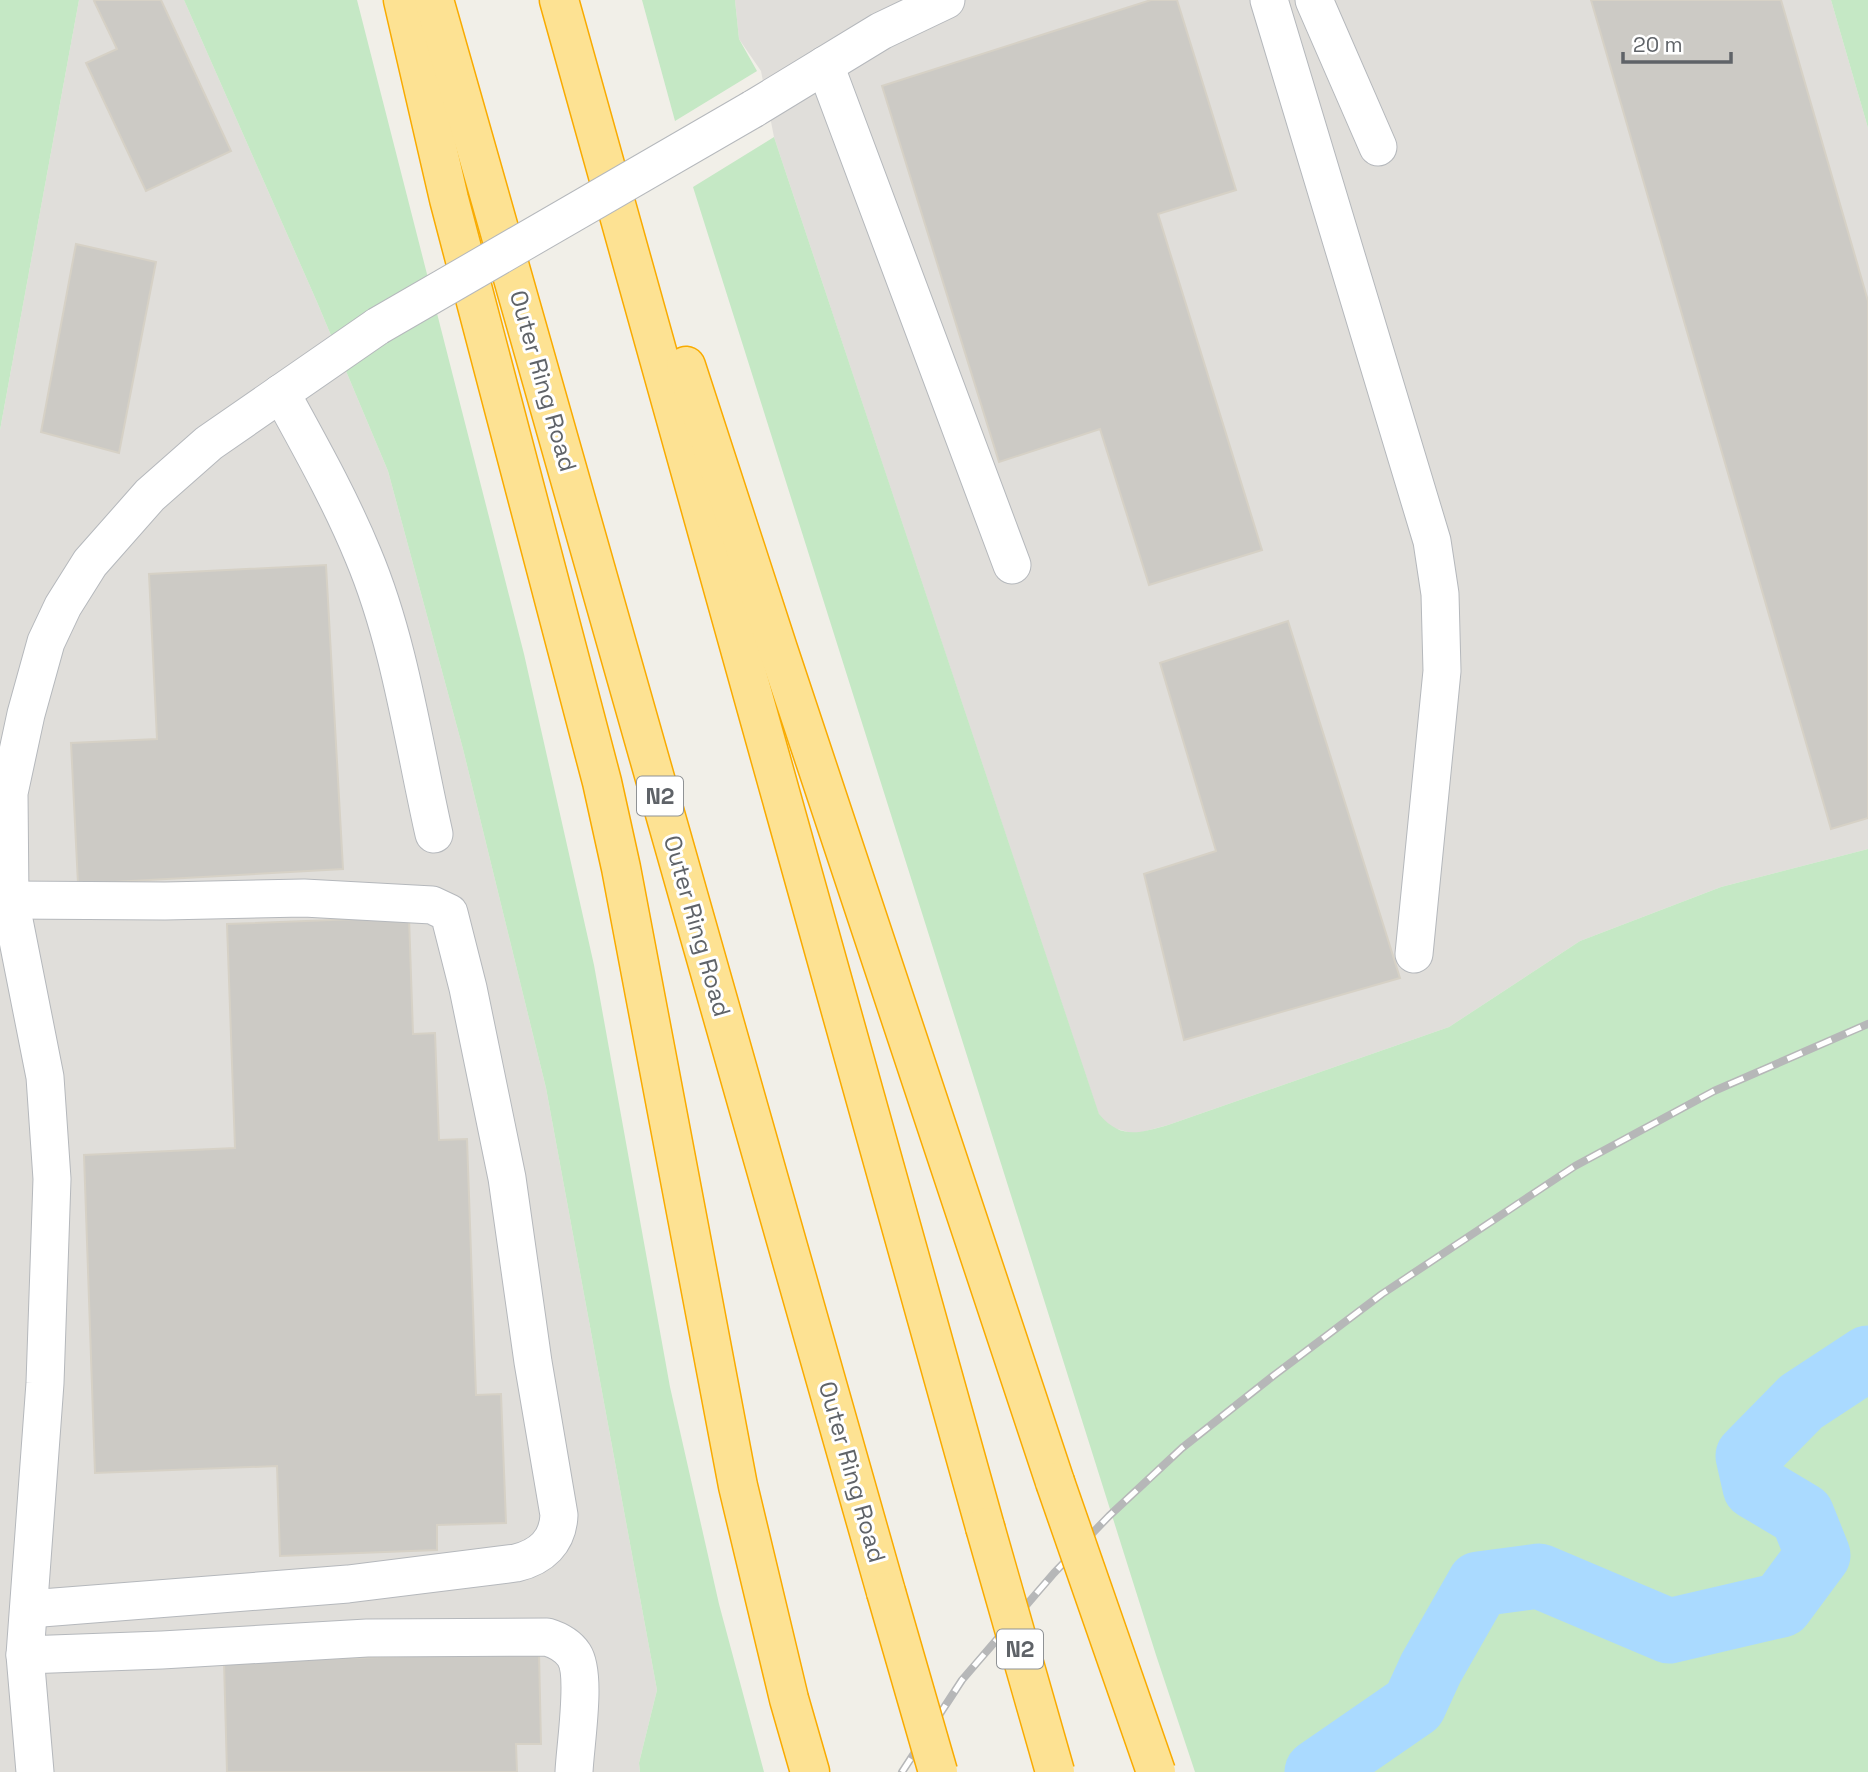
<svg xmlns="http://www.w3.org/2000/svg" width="1868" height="1772" viewBox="0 0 1868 1772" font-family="'Space Grotesk',sans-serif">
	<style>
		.industrial { fill: #e0deda }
		.green { fill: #c5e8c5 }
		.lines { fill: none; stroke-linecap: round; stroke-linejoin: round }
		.river { stroke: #aadaff; stroke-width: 65 }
		.building { fill: #cccac5; stroke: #d6d1c6; stroke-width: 2 }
		.minor-casing { stroke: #b5b8bc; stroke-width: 39 }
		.highway-casing { stroke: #f9ab00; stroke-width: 41 }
		.minor { stroke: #fff; stroke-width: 37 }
		.highway { stroke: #fde293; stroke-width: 38 }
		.rail-casing { stroke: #b6b7b8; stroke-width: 8 }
		.rail { stroke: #fff; stroke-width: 5; stroke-dasharray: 16; stroke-linecap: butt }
		.minor-bridge-casing { stroke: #b5b8bc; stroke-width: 39; stroke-linecap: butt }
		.highway-bridge-casing { stroke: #f9ab00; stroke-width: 41; stroke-linecap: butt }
		.minor-bridge { stroke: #fff; stroke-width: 37 }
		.highway-bridge { stroke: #fde293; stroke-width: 38 }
		.labels { text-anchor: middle; stroke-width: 6; stroke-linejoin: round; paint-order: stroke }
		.shield { fill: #fff; stroke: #8f9295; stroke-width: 2 }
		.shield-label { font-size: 23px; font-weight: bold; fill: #5f6368 }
		.street-label { font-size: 24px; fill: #5f6368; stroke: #fff }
	</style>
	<rect width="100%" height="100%" fill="#f1efe8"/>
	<g class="industrial">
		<path d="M79,0H184L317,302L388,471L463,749L546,1088L657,1690L639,1763L640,1772H0V430Z"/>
		<path d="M735,0H1831L1868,128V849L1721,887L1580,941L1449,1027L1168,1125L1135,1134L1110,1127L1099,1115L774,137L761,71L739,39Z"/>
	</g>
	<g class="green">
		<path d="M0,0H79L0,430Z"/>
		<path d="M184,0H357L524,654L594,965L670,1387L719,1604L764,1772H640L639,1763L657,1690L546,1088L463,749L388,471L317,302Z"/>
		<path d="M642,0H735L739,39L757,71L675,121Z"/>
		<path d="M1831,0H1868V128Z"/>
		<path d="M774,137L1099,1114C1121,1140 1139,1133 1168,1125L1449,1027L1580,941L1721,887L1868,849V1772H1195L1156,1655L693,187Z"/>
	</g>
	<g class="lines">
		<path class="river" d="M1317,1772L1414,1705L1431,1668L1479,1584L1539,1576L1669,1631L1781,1605L1818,1555L1802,1515L1755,1487L1748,1456L1801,1402L1868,1358"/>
	</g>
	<g class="building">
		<path d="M96,0H161L231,151L146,191L86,63L117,49L94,1Z"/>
		<path d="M1151,0H1177L1236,190L1158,214L1262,550L1149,585L1100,429L999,462L882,86Z"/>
		<path d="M1591,0H1781L1868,301V818L1831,829Z"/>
		<path d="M76,244L156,262L119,453L41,432Z"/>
		<path d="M326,565L343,869L78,884L71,743L157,739L149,574Z"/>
		<path d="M1288,621L1400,978L1184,1040L1144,874L1216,851L1160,663Z"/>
		<path d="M409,917L413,1034L435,1033L439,1140L467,1139L476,1395L501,1394L506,1523L437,1525V1550L280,1556L277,1466L95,1473L84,1155L235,1148L227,924Z"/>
		<path d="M539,1652L541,1744H516L517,1772H227L224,1662Z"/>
	</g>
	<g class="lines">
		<defs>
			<g id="minor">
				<path d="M1269,0L1432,541L1440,594L1442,671L1414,954"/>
				<path d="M1314,0L1378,147"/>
				<path d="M825,65L1012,565"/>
				<path d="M753,109L881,31L946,0"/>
				<path d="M281,393C310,446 340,499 363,555C400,643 413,741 434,834"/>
				<path d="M10,900L165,901L304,898L432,905L449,913L468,988L507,1178L533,1362L559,1515C558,1542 541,1557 516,1563L348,1584L29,1609"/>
				<path d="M25,1655L162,1650L367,1638L547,1637C557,1640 568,1646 574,1655C587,1675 575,1746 574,1772"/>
				<path d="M35,1772L25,1655L45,1383L52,1179L45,1077L10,900L9,793L26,714L46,642L63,606L90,563L150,495L209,443L378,326"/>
			</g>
			<g id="highway">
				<path d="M403,0L449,199L602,782L621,868L738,1486L789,1699L810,1772"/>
				<path d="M434,0L886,1592"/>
				<path d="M559,0L985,1527"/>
				<path d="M686,366L778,649L1055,1482"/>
			</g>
		</defs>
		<use href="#minor" class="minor-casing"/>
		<use href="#highway" class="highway-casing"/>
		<use href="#minor" class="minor"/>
		<use href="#highway" class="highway"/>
		<defs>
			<path id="rail" d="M902,1772L962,1680L1054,1573L1109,1516L1182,1448L1273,1376L1382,1294L1575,1166L1714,1091L1868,1024"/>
		</defs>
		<use href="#rail" class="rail-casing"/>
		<use href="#rail" class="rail"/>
		<defs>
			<path id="minor-bridge" d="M378,326L753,109"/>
			<g id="highway-bridge">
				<path d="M1055,1482L1156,1772"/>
				<path d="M985,1527L1055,1772"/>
				<path d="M886,1592L938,1772"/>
			</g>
		</defs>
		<use href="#minor-bridge" class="minor-bridge-casing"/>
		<use href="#highway-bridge" class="highway-bridge-casing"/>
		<use href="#minor-bridge" class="minor-bridge"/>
		<use href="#highway-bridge" class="highway-bridge"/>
	</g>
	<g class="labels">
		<g class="shield">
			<rect x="637" y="776.5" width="46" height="39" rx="5"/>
			<rect x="997" y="1629.5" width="46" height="39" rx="5"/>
		</g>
		<g class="shield-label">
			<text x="660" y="804">N2</text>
			<text x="1020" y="1657">N2</text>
		</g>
		<g class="street-label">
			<text transform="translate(543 381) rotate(74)" y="8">Outer Ring Road</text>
			<text transform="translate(697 926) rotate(74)" y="8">Outer Ring Road</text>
			<text transform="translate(852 1472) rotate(74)" y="8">Outer Ring Road</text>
		</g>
	</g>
	<path d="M1623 52v10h108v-10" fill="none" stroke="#5f6368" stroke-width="3.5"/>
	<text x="1633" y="52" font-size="21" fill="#5f6368" stroke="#ffffff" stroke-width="5" paint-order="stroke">20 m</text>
</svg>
